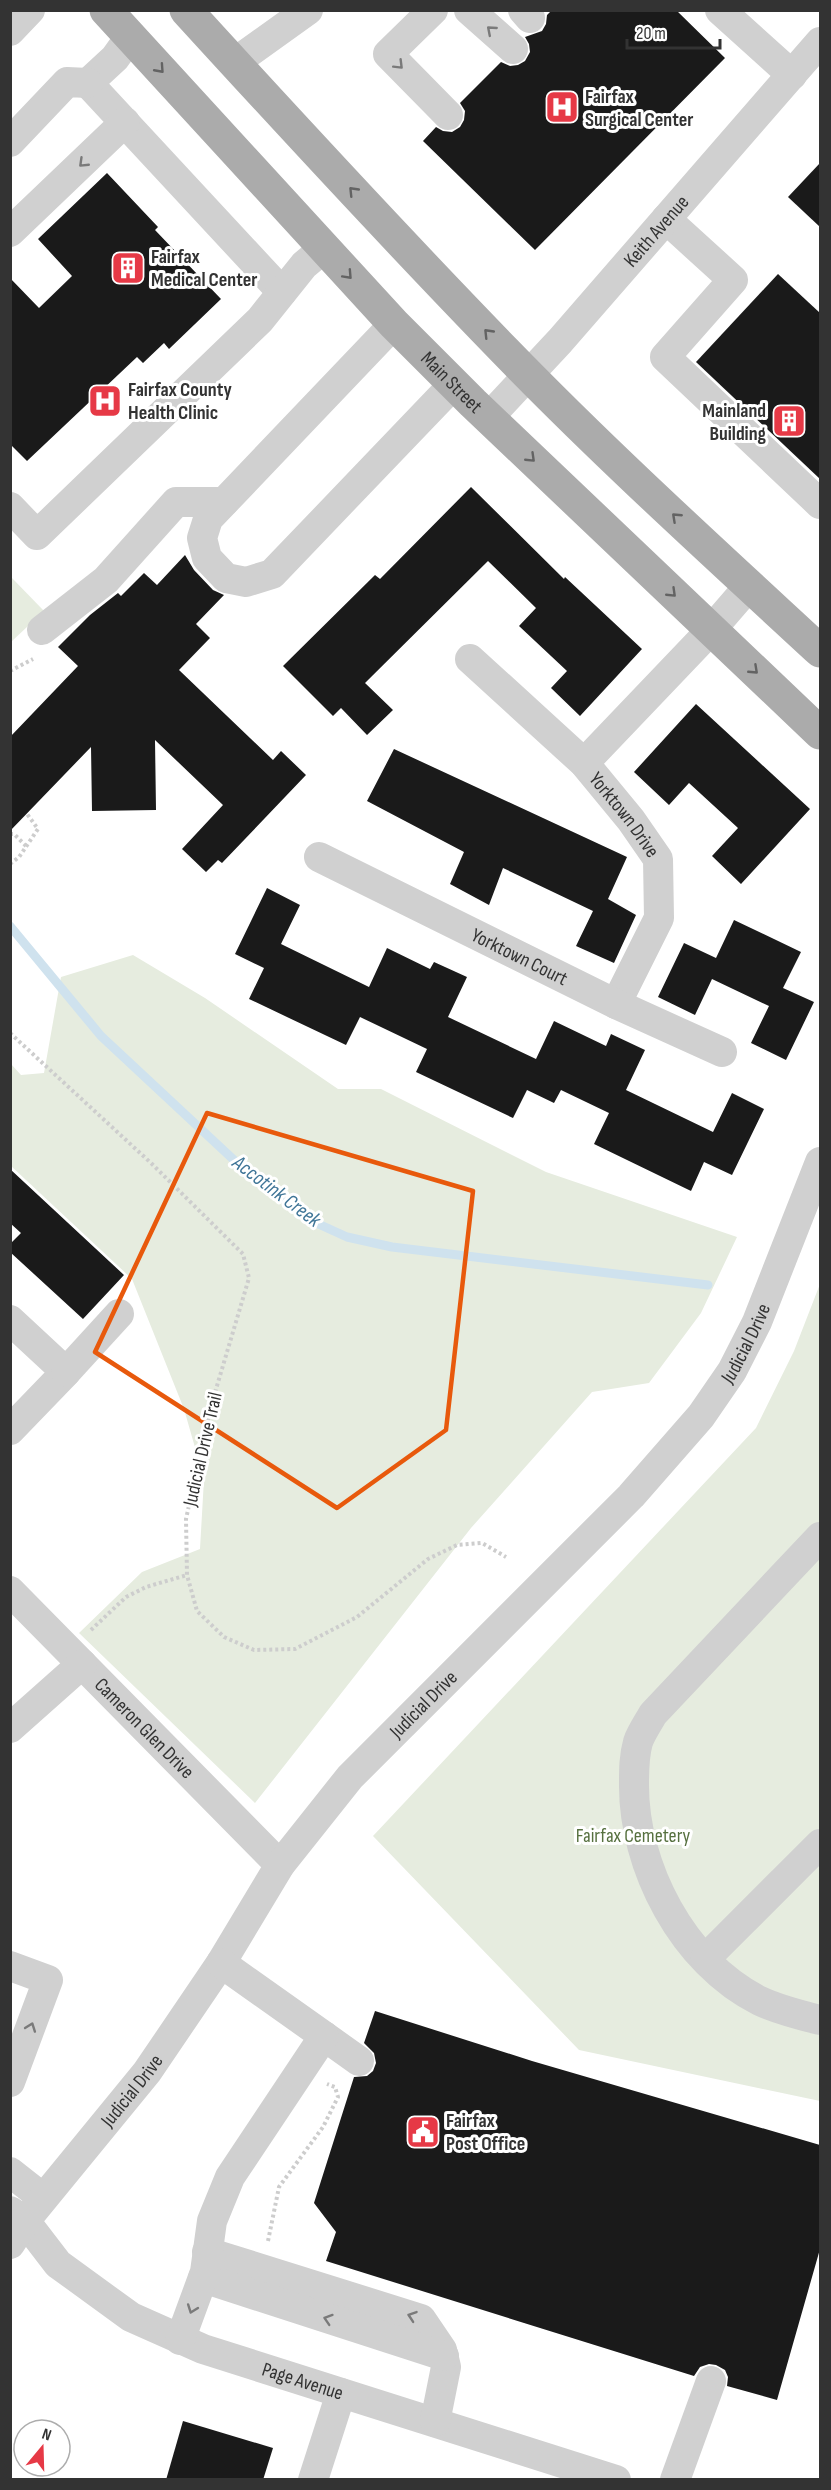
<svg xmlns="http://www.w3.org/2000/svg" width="831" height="2490" viewBox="0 0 831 2490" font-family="'Sofia Sans Condensed',sans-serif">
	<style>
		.green { fill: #e6ecdf }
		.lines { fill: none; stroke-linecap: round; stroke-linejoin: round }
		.stream { stroke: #cfe2ee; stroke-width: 9 }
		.building { fill: #1a1a1a }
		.path { stroke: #cdcdcd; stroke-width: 4; stroke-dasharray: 3 3; stroke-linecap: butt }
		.minor { stroke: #d0d0d0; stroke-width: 30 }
		.major { stroke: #ababab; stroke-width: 33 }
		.oneway { stroke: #7a7a7a }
		.oneway2 { stroke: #636363 }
		.marked { fill: none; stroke: #e8590c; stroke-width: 4.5; stroke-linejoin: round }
		.labels { text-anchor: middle; stroke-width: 6; stroke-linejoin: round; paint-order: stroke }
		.poi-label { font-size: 20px; font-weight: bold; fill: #333; stroke: #fff; text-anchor: start }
		.street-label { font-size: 20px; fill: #333; stroke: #fff }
		.park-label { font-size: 20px; fill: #56703f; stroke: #fff }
		.water-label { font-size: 21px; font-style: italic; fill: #3f7597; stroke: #fff }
	</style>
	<rect width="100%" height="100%" fill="#fff"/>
	<g class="green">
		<path d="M11,577L44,611L11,642Z"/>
		<path d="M133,955L205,998L338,1089H381L546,1172L737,1237L701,1313L649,1383L592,1392L471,1528L255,1803L79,1633L142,1572L200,1549L204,1479L184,1409L132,1279L11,1166V1064L21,1075L44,1073L61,977Z"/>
		<path d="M820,1284V2101L579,2050L373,1836L756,1428L794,1351Z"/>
	</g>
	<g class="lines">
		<path class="stream" d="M10,926L101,1036L235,1161L314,1222L347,1237L392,1247L708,1285"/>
	</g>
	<g class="building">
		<path d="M552,10H676L725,58L535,250L423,141L436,127L443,131L452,132L460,127L464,120L465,111L460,103L501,62L510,66L518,65L525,61L530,52L529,44L525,37L542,31L546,24L547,15Z"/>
		<path d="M820,163V227L788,197Z"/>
		<path d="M107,173L158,227L155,230L221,299L169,349L164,343L143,363L137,357L27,461L10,444V278L39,308L72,276L38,239Z"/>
		<path d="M778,274L820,313V479L696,362Z"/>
		<path d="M471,487L564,579L565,577L642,649L580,716L551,688L567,671L519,626L536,608L488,561L365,683L393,710L367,735L341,708L333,716L283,666L375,575L380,579Z"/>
		<path d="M185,555L194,570L213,590L224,595L196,624L210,638L179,670L273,760L281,751L306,775L222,863L218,860L206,872L182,849L223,805L155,740L156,810L92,811L91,747L10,831V737L78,666L58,647L90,615L118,593L121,596L144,573L157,585Z"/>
		<path d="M696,704L810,809L741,884L712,856L738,828L689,783L669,805L634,772Z"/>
		<path d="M394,749L627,857L608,899L636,915L614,963L576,946L593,911L503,868L489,905L450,884L464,852L367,801Z"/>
		<path d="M267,888L300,905L281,944L369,987L387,948L430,969L434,962L467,977L448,1017L536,1059L554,1021L606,1046L611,1034L645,1050L626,1090L713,1132L732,1093L764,1109L732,1175L704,1162L691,1191L594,1144L609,1113L561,1090L554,1103L527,1090L513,1118L416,1072L427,1049L360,1017L346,1045L249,999L264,968L235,954Z"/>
		<path d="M734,920L801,952L783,988L814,1002L786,1060L751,1043L769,1006L712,979L695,1015L658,997L684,943L716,958Z"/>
		<path d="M10,1169L124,1275L83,1319L10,1252V1244L21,1233L10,1223Z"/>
		<path d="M375,2011L532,2061L820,2145V2249L777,2400L727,2386L728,2377L725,2370L716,2365L709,2364L700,2367L694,2376L326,2261L336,2232L314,2203L354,2077L367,2076L373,2071L376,2063L374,2053L364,2043Z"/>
		<path d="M183,2421L273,2448L263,2480H166Z"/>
	</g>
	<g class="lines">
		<g class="path">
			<path d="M10,671L33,659"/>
			<path d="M10,834H14L26,846"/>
			<path d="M10,864L19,857L38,829L27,814"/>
			<path d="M10,1033L152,1164L243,1254L249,1278L211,1406L186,1519L187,1575L197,1611L224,1637L254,1650L295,1649L357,1617L428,1559L457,1545L482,1543L506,1557"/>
			<path d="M91,1630L126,1597L146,1587L187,1575"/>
			<path d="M268,2241L279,2187L323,2127L338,2097L335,2087L327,2084"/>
		</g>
		<g class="minor">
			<path d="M433,10L388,54L448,115"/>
			<path d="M469,10L513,49"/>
			<path d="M523,10L530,18"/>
			<path d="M720,10L792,75"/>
			<path d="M10,31L30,10"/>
			<path d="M130,37L115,58L88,83L282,292"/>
			<path d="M234,63L308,10"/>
			<path d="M10,142L67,82L88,83"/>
			<path d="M666,219L733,280L665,357L820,504"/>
			<path d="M10,232L125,122"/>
			<path d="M394,324L208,519L202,538L207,558L226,578L246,582L272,574L454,384"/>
			<path id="s1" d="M489,417L560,341L820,42"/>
			<path d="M10,507L37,535L260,320L304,265L323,249"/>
			<path d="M42,630L106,580L176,502H224"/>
			<path id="s2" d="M470,659L584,763L631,820L658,859L659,918L616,1004"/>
			<path d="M584,763L711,630L749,586"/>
			<path id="s3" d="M319,857L616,1004L722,1052"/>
			<path d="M10,1320L66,1372L10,1430"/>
			<path d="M66,1372L119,1314"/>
			<path d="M820,1537L653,1714C648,1723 641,1733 638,1742C634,1756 634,1769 634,1783C633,1866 683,1963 760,2001C779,2010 800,2015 820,2020"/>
			<path id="s4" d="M10,1591L280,1865"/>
			<path d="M10,1728L82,1664"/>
			<path d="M705,1959L820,1844"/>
			<path d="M10,1966L48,1980L10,2082"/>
			<path d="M324,2036L359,2061"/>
			<path d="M10,2172L43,2198"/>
			<path id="s5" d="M10,2211L25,2221L58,2264L131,2317L203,2349L616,2480"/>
			<path id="s6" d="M10,2244L25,2221L147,2072L221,1963L280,1865L350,1777L631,1496L701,1416L732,1371L757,1322L820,1162"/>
			<path d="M207,2252L421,2319L442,2350L446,2367L435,2422"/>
			<path d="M203,2278L444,2356"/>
			<path d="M180,2340L205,2272L212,2221L230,2177L324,2036L221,1963"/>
			<path d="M313,2480L341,2393"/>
			<path d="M675,2480L711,2381"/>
		</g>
		<g class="major">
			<path id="s7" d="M106,10L394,324L473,403L820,733"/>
			<path d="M186,10C291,125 397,240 505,351C606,455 714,553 820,651"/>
		</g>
	</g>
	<defs><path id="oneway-chevron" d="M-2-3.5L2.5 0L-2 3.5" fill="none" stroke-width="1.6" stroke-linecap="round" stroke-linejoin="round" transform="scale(1.5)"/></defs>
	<g class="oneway">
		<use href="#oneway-chevron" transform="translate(491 30) rotate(-139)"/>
		<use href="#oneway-chevron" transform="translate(399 65) rotate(45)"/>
		<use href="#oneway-chevron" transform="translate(83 163) rotate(136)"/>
		<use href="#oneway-chevron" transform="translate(31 2027) rotate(-70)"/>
		<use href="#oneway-chevron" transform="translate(192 2309) rotate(110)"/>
		<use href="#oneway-chevron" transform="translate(412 2316) rotate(-161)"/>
		<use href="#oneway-chevron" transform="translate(328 2319) rotate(-162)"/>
	</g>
	<g class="oneway2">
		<use href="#oneway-chevron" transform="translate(160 69) rotate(48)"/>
		<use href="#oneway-chevron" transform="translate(353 191) rotate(-134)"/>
		<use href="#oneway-chevron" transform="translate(348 275) rotate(47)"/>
		<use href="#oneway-chevron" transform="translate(488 333) rotate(-134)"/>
		<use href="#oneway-chevron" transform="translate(531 458) rotate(44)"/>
		<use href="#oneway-chevron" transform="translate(676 517) rotate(-137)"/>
		<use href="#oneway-chevron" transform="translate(672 593) rotate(44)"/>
		<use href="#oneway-chevron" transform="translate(754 670) rotate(43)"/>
	</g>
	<path class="marked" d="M207,1113L473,1191L446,1430L337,1508L95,1352Z"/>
	<defs>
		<symbol id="hospital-square" viewBox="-11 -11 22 22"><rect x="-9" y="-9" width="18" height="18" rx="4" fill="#e63946" stroke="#fff"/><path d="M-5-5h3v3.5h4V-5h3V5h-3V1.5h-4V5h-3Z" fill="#fff"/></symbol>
		<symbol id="building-square" viewBox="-11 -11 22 22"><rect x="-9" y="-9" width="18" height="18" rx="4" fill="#e63946" stroke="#fff"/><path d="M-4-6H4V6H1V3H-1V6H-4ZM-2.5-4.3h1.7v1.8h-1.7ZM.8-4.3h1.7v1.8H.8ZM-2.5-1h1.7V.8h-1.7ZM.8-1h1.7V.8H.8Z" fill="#fff"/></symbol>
		<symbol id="civic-square" viewBox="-11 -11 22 22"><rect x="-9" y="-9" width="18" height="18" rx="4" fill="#e63946" stroke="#fff"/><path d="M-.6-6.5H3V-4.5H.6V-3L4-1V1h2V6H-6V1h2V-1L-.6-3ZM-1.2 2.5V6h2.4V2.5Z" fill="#fff"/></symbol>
	</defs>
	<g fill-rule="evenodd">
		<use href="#hospital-square" x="543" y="88" width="38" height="38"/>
		<use href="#building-square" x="109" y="249" width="38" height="38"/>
		<use href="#hospital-square" x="86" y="382" width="38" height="38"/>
		<use href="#building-square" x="770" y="402" width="38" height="38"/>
		<use href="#civic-square" x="404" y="2113" width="38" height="38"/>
	</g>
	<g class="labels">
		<g class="poi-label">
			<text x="585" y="103">Fairfax<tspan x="585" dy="23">Surgical Center</tspan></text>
			<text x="151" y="263">Fairfax<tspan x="151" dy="23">Medical Center</tspan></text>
			<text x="128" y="396">Fairfax County<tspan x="128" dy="23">Health Clinic</tspan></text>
			<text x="766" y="417" text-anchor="end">Mainland<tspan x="766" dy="23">Building</tspan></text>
			<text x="446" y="2127">Fairfax<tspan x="446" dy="23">Post Office</tspan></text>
		</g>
		<g class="street-label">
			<text dy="7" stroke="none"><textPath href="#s1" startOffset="250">Keith Avenue</textPath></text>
			<text dy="7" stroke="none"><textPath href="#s7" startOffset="508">Main Street</textPath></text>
			<text dy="7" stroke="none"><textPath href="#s2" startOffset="220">Yorktown Drive</textPath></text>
			<text dy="7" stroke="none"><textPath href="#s3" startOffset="224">Yorktown Court</textPath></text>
			<text dy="7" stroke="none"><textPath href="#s6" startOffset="1168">Judicial Drive</textPath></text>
			<text transform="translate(202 1449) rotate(-77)" y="7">Judicial Drive Trail</text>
			<text dy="7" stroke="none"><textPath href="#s6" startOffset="682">Judicial Drive</textPath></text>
			<text dy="7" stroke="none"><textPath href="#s4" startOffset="192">Cameron Glen Drive</textPath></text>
			<text dy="7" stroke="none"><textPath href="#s6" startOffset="196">Judicial Drive</textPath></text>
			<text dy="7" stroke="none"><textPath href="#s5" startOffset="346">Page Avenue</textPath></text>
		</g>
		<g class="park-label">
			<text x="633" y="1842">Fairfax Cemetery</text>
		</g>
		<g class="water-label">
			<text transform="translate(277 1191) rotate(37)" y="7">Accotink Creek</text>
		</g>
	</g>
	<rect width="831" height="2490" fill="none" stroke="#333333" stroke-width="24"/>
	<g transform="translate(42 2448) rotate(19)"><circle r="28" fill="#ffffff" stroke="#adadad" stroke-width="1.5"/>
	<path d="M0-4.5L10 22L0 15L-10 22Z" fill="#e63946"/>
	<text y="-9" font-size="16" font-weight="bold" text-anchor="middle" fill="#333333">N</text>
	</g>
	<path d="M627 39v9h93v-9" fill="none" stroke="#333333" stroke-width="3"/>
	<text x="636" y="39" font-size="18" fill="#333333" stroke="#ffffff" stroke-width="4.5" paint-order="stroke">20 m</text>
</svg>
